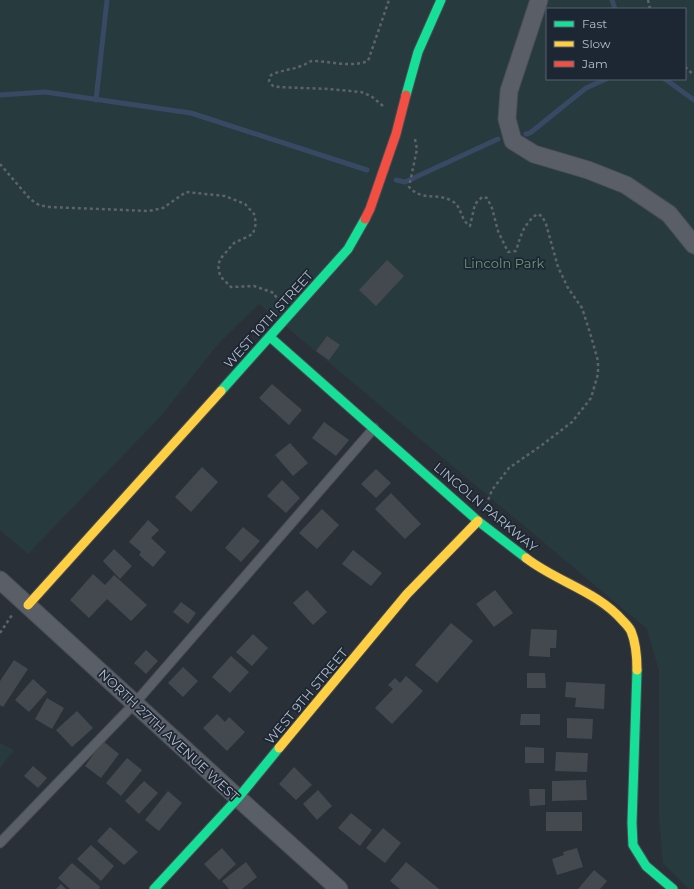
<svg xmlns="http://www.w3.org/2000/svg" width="694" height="889" viewBox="0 0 694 889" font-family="Montserrat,sans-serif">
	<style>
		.green { fill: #273a3e; fill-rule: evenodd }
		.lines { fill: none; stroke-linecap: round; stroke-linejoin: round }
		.stream { stroke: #384963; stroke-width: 5 }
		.building { fill: #444950 }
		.lane-casing { stroke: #484c53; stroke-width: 11 }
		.street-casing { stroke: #484c53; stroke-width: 19 }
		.fast-casing { stroke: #484c53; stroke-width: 11 }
		.slow-casing { stroke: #484c53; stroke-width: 11 }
		.jam-casing { stroke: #484c53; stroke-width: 11 }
		.path { stroke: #5d636a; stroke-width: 2.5; stroke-dasharray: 3 3; stroke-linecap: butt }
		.lane { stroke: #5a5e66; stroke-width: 9 }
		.street { stroke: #5a5e66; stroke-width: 17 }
		.fast { stroke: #16e098; stroke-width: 9 }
		.slow { stroke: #ffcf43; stroke-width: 9 }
		.jam { stroke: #f24e42; stroke-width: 9 }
		.labels { text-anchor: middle; stroke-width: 3.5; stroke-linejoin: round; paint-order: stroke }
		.park-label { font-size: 13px; fill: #6b9a76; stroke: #1d2633 }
		.street-label { font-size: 13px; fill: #b4bcc9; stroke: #1d2633 }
	</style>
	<rect width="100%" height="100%" fill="#2a3038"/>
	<g class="green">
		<path d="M0,0H694V889H689L663,863L659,817V671L647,629L259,304L218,344L160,417L28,554L0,530ZM547,9H685V79H547Z"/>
		<path d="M0,743L14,750L0,768Z"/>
	</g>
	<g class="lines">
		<g class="stream">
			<path d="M612,0L615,9"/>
			<path d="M665,79L694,100"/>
			<path d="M0,95L45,92L191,113L367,170"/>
			<path d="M96,100L107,0"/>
			<path d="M526,134L530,133L586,88L606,79"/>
			<path d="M396,180L405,182L498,139"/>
		</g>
	</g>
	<g class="building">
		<path d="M387,260L404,276L376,306L359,290Z"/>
		<path d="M327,336L340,345L329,360L316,351Z"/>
		<path d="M272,384L302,410L289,425L259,398Z"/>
		<path d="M324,422L349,440L336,456L312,438Z"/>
		<path d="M290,443L308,463L293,476L275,455Z"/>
		<path d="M202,467L218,482L191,512L175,497Z"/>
		<path d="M376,469L391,483L376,498L361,484Z"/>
		<path d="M282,480L300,498L286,513L267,496Z"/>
		<path d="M391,493L421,524L405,539L375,509Z"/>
		<path d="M322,509L339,525L317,549L299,533Z"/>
		<path d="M148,520L159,530L151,538L166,552L153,567L139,555L141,552L129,542Z"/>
		<path d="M243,527L260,541L241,562L225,548Z"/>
		<path d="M114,549L132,566L120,579L103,561Z"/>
		<path d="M353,550L382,573L371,586L342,564Z"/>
		<path d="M93,574L105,585L114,575L147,605L131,621L107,599L89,618L70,600Z"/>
		<path d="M307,590L327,612L313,625L293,603Z"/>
		<path d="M495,590L513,613L494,627L476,604Z"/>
		<path d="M181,602L196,613L188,624L173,612Z"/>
		<path d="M451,623L473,641L437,683L415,665Z"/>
		<path d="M531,629L557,630L556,648H550V657L529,656Z"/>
		<path d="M253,634L268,648L252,666L236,652Z"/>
		<path d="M146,650L158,661L146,674L134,663Z"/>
		<path d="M231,656L249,672L230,693L212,677Z"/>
		<path d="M14,660L28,669L3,707L0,705V681Z"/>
		<path d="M183,667L198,681L183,697L168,683Z"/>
		<path d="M527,673H545L546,688H527Z"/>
		<path d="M406,676L423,691L392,724L375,708L393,689L388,685L395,678L400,683Z"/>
		<path d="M33,679L47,692L29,712L15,700Z"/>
		<path d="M566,682L605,684L604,709L575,707L576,698L565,697Z"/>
		<path d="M47,698L64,708L52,729L35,719Z"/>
		<path d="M77,711L93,728L72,747L56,730Z"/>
		<path d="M217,714L225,722L229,717L245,732L227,751L203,728Z"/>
		<path d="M521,714H540V725H520Z"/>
		<path d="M567,718L593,719L592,739L567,738Z"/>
		<path d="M103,741L119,754L101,778L85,766Z"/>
		<path d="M525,747L544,748V763H525Z"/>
		<path d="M556,752L588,753L587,772L555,771Z"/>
		<path d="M127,758L142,770L121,796L106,783Z"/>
		<path d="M33,766L47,778L38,788L24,776Z"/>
		<path d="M294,767L312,785L296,800L279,784Z"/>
		<path d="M586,780L587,800L552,801V781Z"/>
		<path d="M144,781L158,793L139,814L125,801Z"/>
		<path d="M529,789H545V805L530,806Z"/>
		<path d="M318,790L332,806L317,820L303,804Z"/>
		<path d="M168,791L182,803L159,831L145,820Z"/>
		<rect x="546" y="812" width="36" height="19"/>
		<path d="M351,813L372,830L360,846L338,828Z"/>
		<path d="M110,827L138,852L124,865L97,841Z"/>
		<path d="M383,828L401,843L385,863L366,848Z"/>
		<path d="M91,845L114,866L101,881L77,859Z"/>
		<path d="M222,848L236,864L219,880L204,864Z"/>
		<path d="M577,848L583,867L557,875L552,859L564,855L563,852Z"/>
		<path d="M246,862L257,877L242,889H229L222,881Z"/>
		<path d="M406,862L439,889H400L390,881Z"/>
		<path d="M72,863L100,887L99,889H70L58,878Z"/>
		<path d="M594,870L607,881L600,889H578Z"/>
		<path d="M61,884L66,889H56Z"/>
	</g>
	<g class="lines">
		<defs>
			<path id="lane" d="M0,843L135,703L374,428"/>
			<g id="street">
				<path d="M539,0L509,91L507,119L513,141L534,154L588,170L626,185L669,214L694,245"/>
				<path d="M0,580L238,798L339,889"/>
			</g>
			<g id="fast">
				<path d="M406,95L418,52L441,0"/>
				<path d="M270,337L478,521L526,558"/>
				<path d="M221,391L348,249L365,219"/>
				<path d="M637,670L632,823L633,845L646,866L673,889"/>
				<path d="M154,889L238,798L279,748"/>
			</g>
			<g id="slow">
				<path d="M526,558C557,582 597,591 623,621C626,624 629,627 631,631C636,643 637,656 637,670"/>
				<path d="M28,605L221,391"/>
				<path d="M279,748L407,594L478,521"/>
			</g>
			<path id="jam" d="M365,219L370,209L396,134L406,95"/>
		</defs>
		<use href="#lane" class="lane-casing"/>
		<use href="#street" class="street-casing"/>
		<use href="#fast" class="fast-casing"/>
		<use href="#slow" class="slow-casing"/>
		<use href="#jam" class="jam-casing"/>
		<g class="path">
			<path d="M648,0L650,9"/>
			<path d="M685,67L694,75"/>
			<path d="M383,106L371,96L361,92L328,89L279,87L273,86L269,81L271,75C281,70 291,70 301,66C305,65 308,62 312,61C331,61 350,68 368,61L389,0"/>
			<path d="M415,139L417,149L409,187C423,202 436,192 452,201C462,206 460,220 470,226L475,204L482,197L487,198L492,208L498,231L508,252L516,251C521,235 523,225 537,214L542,216L546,224L558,267L568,288L582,308L591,336L598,361V374L591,398L572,422L542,445L509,468L492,490L487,503"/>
			<path d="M0,164L30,199L39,205L49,207L149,211L163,208L186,192L225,196L245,204L254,214L256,223L253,234L234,243L221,258L218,265L220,276L231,287L254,286L274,293L277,299"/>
			<path d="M0,633L12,615"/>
		</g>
		<use href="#lane" class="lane"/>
		<use href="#street" class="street"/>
		<use href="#fast" class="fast"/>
		<use href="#slow" class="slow"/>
		<use href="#jam" class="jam"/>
	</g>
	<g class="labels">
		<g class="park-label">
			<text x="504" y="268">Lincoln Park</text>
		</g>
		<g class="street-label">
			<text transform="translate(268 319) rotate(-48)" y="5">WEST 10TH STREET</text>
			<text transform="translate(486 507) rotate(40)" y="5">LINCOLN PARKWAY</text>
			<text transform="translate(306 696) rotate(-50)" y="5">WEST 9TH STREET</text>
			<text transform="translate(169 735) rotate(43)" y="5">NORTH 27TH AVENUE WEST</text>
		</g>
	</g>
	<rect x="546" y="8" width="140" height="72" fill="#1d2633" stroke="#59626f"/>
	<rect x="554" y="21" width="20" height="6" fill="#16e098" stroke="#59626f"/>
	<text x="582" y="28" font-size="12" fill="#b4bcc9">Fast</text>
	<rect x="554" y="41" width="20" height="6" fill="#ffcf43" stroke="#59626f"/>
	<text x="582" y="48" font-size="12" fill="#b4bcc9">Slow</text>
	<rect x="554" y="61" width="20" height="6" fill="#f24e42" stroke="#59626f"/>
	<text x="582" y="68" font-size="12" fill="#b4bcc9">Jam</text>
</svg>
